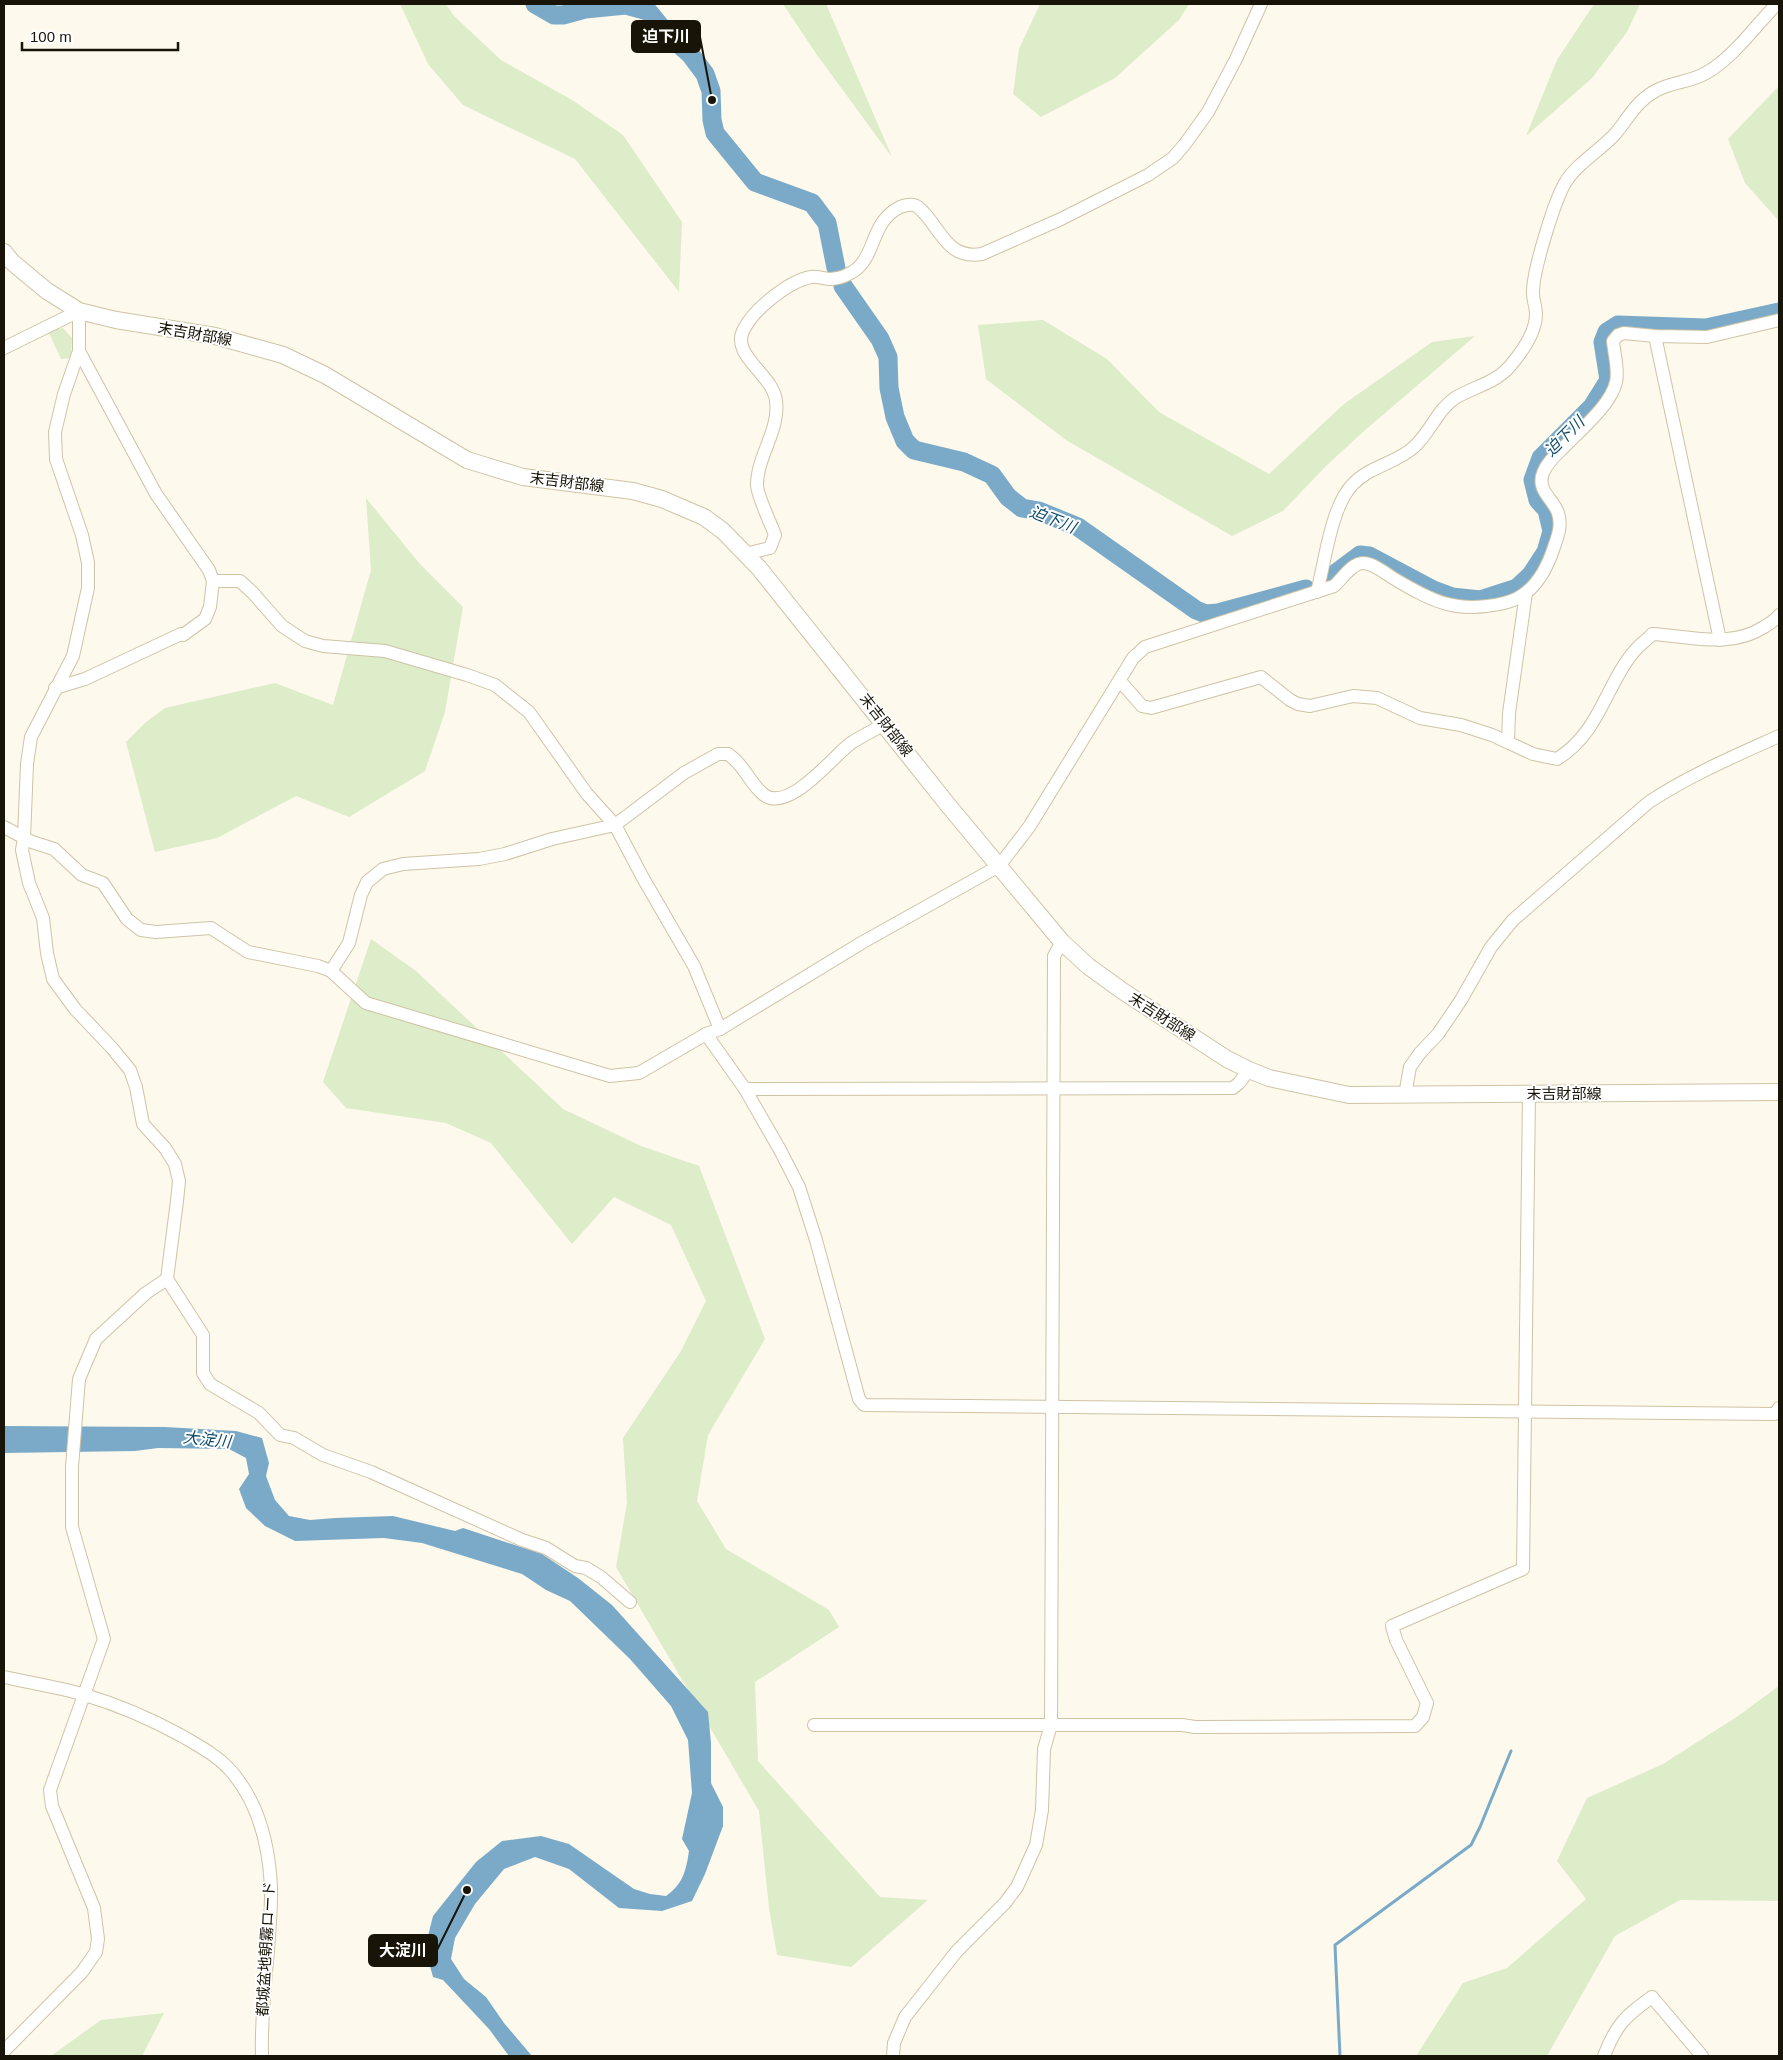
<svg xmlns="http://www.w3.org/2000/svg" width="1783" height="2060" viewBox="0 0 1783 2060" font-family="Arial,'Noto Sans JP',sans-serif">
	<style>
		.green { fill: #ddecc9 }
		.water { fill: #7aaac8 }
		.lines { fill: none; stroke-linecap: round; stroke-linejoin: round }
		.stream { stroke: #7aaac8; stroke-width: 3 }
		.river { stroke: #7aaac8; stroke-width: 19 }
		.minor-casing { stroke: #cfc3a5; stroke-width: 14 }
		.major-casing { stroke: #cfc3a5; stroke-width: 18 }
		.minor { stroke: #fff; stroke-width: 12 }
		.major { stroke: #fff; stroke-width: 16 }
		.labels { text-anchor: middle; stroke-width: 4; stroke-linejoin: round; paint-order: stroke }
		.street-label { font-size: 15px; fill: #181408; stroke: #fff }
		.water-label { font-size: 16px; font-style: italic; fill: #0f4a69; stroke: #fff }
		.leader { fill: none; stroke: #181408; stroke-width: 2 }
		.callout-dot { fill: #181408; stroke: #fff; stroke-width: 2 }
		.callout { fill: #181408; stroke: #181408; stroke-width: 2 }
		.callout-label { font-size: 16px; text-anchor: middle; font-weight: bold; fill: #fff }
	</style>
	<rect width="100%" height="100%" fill="#fdf9ec"/>
	<g class="green">
		<path d="M400,4H446L454,16L501,60L572,100L623,135L682,222L679,292L575,159L463,105L428,64Z"/>
		<path d="M783,4H826L892,157L817,55Z"/>
		<path d="M1040,4H1189L1179,20L1115,78L1041,117L1013,94L1019,49Z"/>
		<path d="M1594,4H1640L1627,32L1592,78L1526,136L1557,60Z"/>
		<path d="M1779,86V221L1745,183L1728,139Z"/>
		<path d="M1043,320L1107,359L1159,412L1269,474L1344,404L1432,342L1475,336L1364,431L1326,466L1283,511L1232,536L1066,440L986,379L978,325Z"/>
		<path d="M63,328L72,338L71,358L61,359L48,331Z"/>
		<path d="M366,498L419,563L463,607L445,712L425,771L349,817L296,796L217,838L155,852L126,742L146,722L165,708L275,683L333,705L371,570Z"/>
		<path d="M371,939L416,971L563,1109L641,1146L699,1166L765,1339L708,1435L697,1501L726,1549L829,1610L839,1627L755,1682L758,1761L880,1897L928,1900L851,1967L777,1955L769,1908L759,1811L616,1567L627,1503L623,1438L681,1351L706,1301L671,1225L614,1197L572,1244L491,1143L446,1123L346,1108L323,1082Z"/>
		<path d="M1779,1686V1901L1680,1900L1615,1936L1547,2056H1416L1463,1983L1507,1968L1586,1899L1557,1861L1587,1798L1663,1764L1738,1716Z"/>
		<path d="M164,2013L142,2056H51L101,2020Z"/>
	</g>
	<path class="water" d="M4,1426L165,1427L236,1431L262,1438L269,1463L266,1476L275,1500L289,1516L310,1520L335,1518L393,1516L455,1531L463,1528L542,1554L578,1578L612,1605L708,1712L711,1743V1783L723,1807V1826L705,1874L692,1901L662,1911L619,1908L569,1869L535,1857L504,1869L475,1904L455,1938L451,1959L464,1979L486,1997L504,2023L532,2056H509L489,2029L443,1980L433,1977L425,1948L433,1916L476,1862L502,1841L541,1836L569,1844L634,1889L650,1894L666,1896C683,1884 686,1871 689,1851L682,1839L692,1793L688,1740L671,1706L630,1659L570,1601L546,1590L522,1574L422,1543L384,1538L295,1541L265,1526L246,1508L239,1489L249,1474L246,1458L229,1449L158,1448L135,1451L4,1453Z"/>
	<g class="lines">
		<path class="stream" d="M1340,2056L1335,1945L1471,1845L1480,1827L1511,1751"/>
		<g class="river">
			<path d="M535,4L554,15H563L585,9L626,5L648,11L666,33L690,54L705,74L711,91L712,120L715,133L755,182L812,203L827,223L836,268"/>
			<path d="M843,286L880,339L888,357L889,388L895,417L905,441L914,450L964,462L992,475L1008,497L1022,508L1039,511L1078,527L1196,610L1206,614L1218,613L1306,589"/>
			<path d="M1328,579L1360,555L1369,556L1433,590L1452,597L1480,600L1517,588L1531,575L1546,552L1552,531L1547,510L1538,500L1533,480L1541,458L1592,407L1609,380L1603,342L1607,332L1618,325L1706,328L1779,312"/>
		</g>
		<defs>
			<g id="minor">
				<path d="M1655,336L1720,640"/>
				<path d="M4,348L79,311V351L64,394L55,432L56,459L82,535L88,563V588L73,656L31,737L27,764L24,838L22,850L29,883L43,918L47,953L53,979L75,1009L112,1048L130,1070L136,1087L143,1124L165,1148L175,1164L179,1181L177,1201L167,1279L203,1335V1373L210,1384L259,1413L280,1435L294,1438L323,1455L371,1472L522,1540L546,1548L575,1566L586,1568L601,1577L630,1602"/>
				<path d="M745,554L770,548L775,535C771,524 757,495 757,485C757,456 780,430 776,401C774,375 729,355 744,329C754,309 789,281 811,277C818,276 824,279 830,279C840,279 851,274 858,268C876,251 872,221 900,207C906,205 913,203 918,207C941,226 945,260 982,254L1061,219L1148,175L1173,158L1185,144L1208,112L1236,59L1261,4"/>
				<path d="M213,581H240L253,593L282,626L305,641L323,646L385,651L467,675L495,685L529,712L587,794L615,825L643,878L694,966L720,1029"/>
				<path d="M1317,592C1325,562 1331,506 1353,484C1370,466 1397,463 1414,447C1430,433 1437,410 1455,398C1473,387 1496,383 1510,366C1522,352 1536,333 1536,314C1536,306 1532,298 1533,290C1534,268 1554,202 1565,183C1577,163 1601,150 1616,133C1630,116 1636,101 1657,90C1672,82 1691,82 1706,73C1734,57 1754,27 1777,4"/>
				<path d="M1120,681L1142,706L1151,708L1261,677L1290,700L1298,704L1310,706L1353,696L1377,698L1420,718L1461,725L1492,735L1533,754L1557,759C1602,731 1606,681 1638,647C1642,643 1648,639 1652,634C1690,636 1730,649 1764,627C1770,623 1776,620 1779,615"/>
				<path d="M55,688L85,679L181,634L183,635L205,619L210,607L213,581L209,570L156,494L79,351"/>
				<path d="M1508,742L1509,713L1526,593"/>
				<path d="M4,827L32,842L54,849L82,875L103,883L127,919L141,930L156,932L211,928L248,952L318,966L331,971L366,1003L610,1076L639,1073L706,1034L720,1029L863,942L999,866L1029,827L1133,658L1145,647L1334,586C1342,579 1352,563 1363,563C1373,563 1385,573 1393,578C1433,602 1457,614 1504,603C1532,597 1546,572 1554,547C1558,536 1562,525 1558,513C1554,500 1536,490 1543,473C1547,462 1556,455 1564,447C1580,430 1611,405 1616,382C1619,371 1614,353 1613,341L1618,335L1624,333L1655,336L1707,337L1779,320"/>
				<path d="M331,971L349,943L361,895L367,882L383,869L403,864L479,859L505,854L552,839L615,825L684,773L718,754H728L733,758C745,768 751,784 763,794C788,815 834,755 851,743C862,736 874,730 885,724"/>
				<path d="M706,1034L745,1089L780,1150L799,1187L816,1240L859,1399L864,1405L1775,1414L1779,1408"/>
				<path d="M745,1089L1233,1088L1239,1083L1249,1070"/>
				<path d="M1405,1095L1410,1067L1420,1053L1438,1034L1461,1000L1491,947L1513,920L1649,802C1690,775 1735,756 1779,736"/>
				<path d="M4,1677C31,1683 59,1687 85,1695C119,1705 151,1719 182,1736C199,1746 218,1756 231,1771C259,1803 269,1846 271,1887C272,1943 260,1999 262,2056"/>
				<path d="M814,1725H1182L1195,1727L1415,1726L1423,1717L1427,1703L1396,1640L1392,1626L1523,1569L1529,1094"/>
				<path d="M4,2051L82,1972L96,1952L98,1939L94,1908L52,1806L50,1790L104,1639L72,1527V1467L79,1379L96,1339L146,1293L167,1279"/>
				<path d="M893,2056L894,2043L905,2017L957,1951L1005,1903L1017,1887L1036,1845L1042,1810L1044,1749L1051,1725L1054,956L1062,942"/>
				<path d="M1604,2056C1616,2025 1625,2016 1652,1997L1702,2056"/>
			</g>
			<path id="major" d="M4,252L12,262L47,291L79,311L116,320L215,336L283,355L325,375L467,460L523,477L633,491L662,499L704,517L723,531L759,568L948,805L1062,942L1088,966L1124,992L1227,1059L1249,1070L1269,1078L1349,1095L1779,1092"/>
		</defs>
		<use href="#minor" class="minor-casing"/>
		<use href="#major" class="major-casing"/>
		<use href="#minor" class="minor"/>
		<use href="#major" class="major"/>
	</g>
	<g class="labels">
		<g class="street-label">
			<text transform="translate(195 334) rotate(10)" y="5">末吉財部線</text>
			<text transform="translate(567 482) rotate(7)" y="5">末吉財部線</text>
			<text transform="translate(886 725) rotate(52)" y="5">末吉財部線</text>
			<text transform="translate(1162 1017) rotate(33)" y="5">末吉財部線</text>
			<text x="1564" y="1099">末吉財部線</text>
			<text transform="translate(266 1949) rotate(-87)" y="5">都城盆地朝霧ロード</text>
		</g>
		<g class="water-label">
			<text transform="translate(1564 436) rotate(-45)" y="6">迫下川</text>
			<text transform="translate(1053 519) rotate(21)" y="6">迫下川</text>
			<text transform="translate(207 1439) rotate(6)" y="6">大淀川</text>
		</g>
	</g>
	<path class="leader" d="M712 100L700 37M467 1890L437 1950"/>
	<g class="callout-dot">
		<circle cx="712" cy="100" r="5"/>
		<circle cx="467" cy="1890" r="5"/>
	</g>
	<g class="callout">
		<rect x="632" y="21" width="68" height="31" rx="5"/>
		<rect x="369" y="1935" width="68" height="31" rx="5"/>
	</g>
	<g class="callout-label">
		<text x="666" y="42">迫下川</text>
		<text x="403" y="1956">大淀川</text>
	</g>
	<rect width="1783" height="2060" fill="none" stroke="#181408" stroke-width="10"/>
	<path d="M22 42v8h156v-8" fill="none" stroke="#181408" stroke-width="2.5"/>
	<text x="30" y="42" font-size="15" fill="#181408" stroke="#ffffff" stroke-width="4" paint-order="stroke">100 m</text>
</svg>
